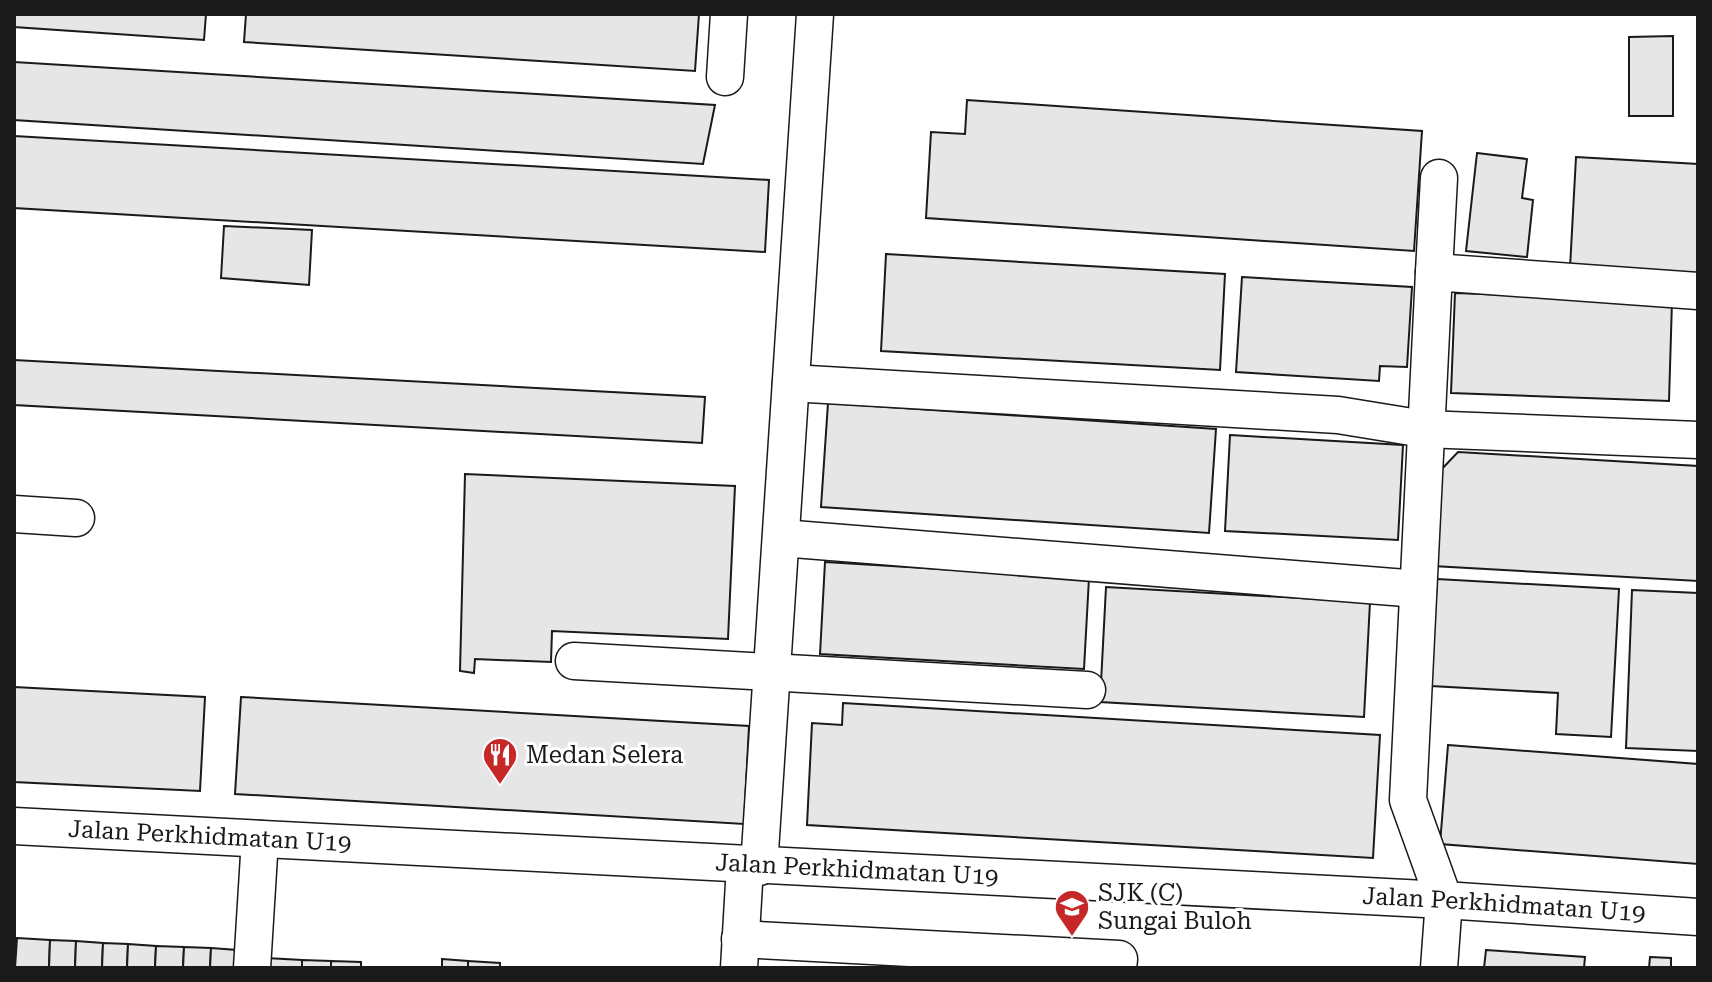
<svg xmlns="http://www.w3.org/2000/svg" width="1712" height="982" viewBox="0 0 1712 982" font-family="'Roboto Serif',serif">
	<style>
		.building { fill: #e6e6e6; stroke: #1a1a1a; stroke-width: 2 }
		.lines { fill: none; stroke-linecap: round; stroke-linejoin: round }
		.minor-casing { stroke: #1a1a1a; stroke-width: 39 }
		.minor { stroke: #fff; stroke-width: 36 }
		.labels { text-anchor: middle; stroke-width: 6; stroke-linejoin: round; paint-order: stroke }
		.poi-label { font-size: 24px; fill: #1a1a1a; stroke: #fff; text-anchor: start }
		.street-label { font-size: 24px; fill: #1a1a1a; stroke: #fff }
	</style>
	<rect width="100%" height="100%" fill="#fff"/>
	<g class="building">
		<path d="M14,14H206L204,40L14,27Z"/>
		<path d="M246,14H699L695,71L244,42Z"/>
		<path d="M1673,36V116H1629V37Z"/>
		<path d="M14,62L715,105L703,164L14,120Z"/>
		<path d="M967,100L1422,131L1414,251L926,218L931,132L965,134Z"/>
		<path d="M14,136L769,180L765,252L14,208Z"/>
		<path d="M1477,153L1527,159L1522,198L1533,200L1527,257L1466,251Z"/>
		<path d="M1576,157L1698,164V276L1570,268Z"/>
		<path d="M224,226L312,230L309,285L221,278Z"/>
		<path d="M886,254L1225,274L1220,370L881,351Z"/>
		<path d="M1242,277L1412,287L1407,367L1380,366L1379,381L1236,372Z"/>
		<path d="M1455,293L1672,301L1669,401L1451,393Z"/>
		<path d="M14,360L705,397L702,443L14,405Z"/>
		<path d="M828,403L1216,429L1209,533L821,507Z"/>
		<path d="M1230,435L1403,445L1398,540L1225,531Z"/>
		<path d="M1458,452L1698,466V581L1433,566L1438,473Z"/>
		<path d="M465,474L735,486L728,639L552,631L551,662L475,659L474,673L460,671Z"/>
		<path d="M825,562L1089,578L1084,669L820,654Z"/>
		<path d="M1437,579L1619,589L1611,737L1556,734L1558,693L1431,686Z"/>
		<path d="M1106,587L1370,602L1364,717L1100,702Z"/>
		<path d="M1632,590L1698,593V751L1626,748Z"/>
		<path d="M14,687L205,697L200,791L14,782Z"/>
		<path d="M241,697L749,726L744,824L235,794Z"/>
		<path d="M843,703L1380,735L1373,858L807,825L812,723L842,725Z"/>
		<path d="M1448,745L1698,764V864L1440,844Z"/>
		<path d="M17,938L50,940L49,968H15Z"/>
		<path d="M50,940L76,941L75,968H49Z"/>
		<path d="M76,941L103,943L102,968H75Z"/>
		<path d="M103,943L128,944L127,968H102Z"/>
		<path d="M128,944L156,946L155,968H127Z"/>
		<path d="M156,946L184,947L183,968H155Z"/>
		<path d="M184,947L211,948L210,968H183Z"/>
		<path d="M211,948L237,950L236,968H210Z"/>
		<path d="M1486,950L1585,957L1584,968H1484Z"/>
		<path d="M1650,957L1671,958V968H1649Z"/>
		<path d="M266,958L302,960V968H266Z"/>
		<path d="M442,959L468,961V968H442Z"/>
		<path d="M302,960L331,961V968H302Z"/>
		<path d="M331,961L361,962V968H331Z"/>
		<path d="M468,961L500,963V968H468Z"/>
	</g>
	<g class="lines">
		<defs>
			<g id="minor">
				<path d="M725,77L729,14"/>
				<path d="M1434,272L1439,178"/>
				<path d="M791,383L1338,415L1424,429L1698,440"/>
				<path d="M14,514L76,518"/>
				<path d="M781,538L1418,589"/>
				<path d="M574,661L1087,690"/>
				<path id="s1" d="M14,826L1444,900L1698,917"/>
				<path d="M759,867L815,14"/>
				<path d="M740,939L1119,959L1118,968"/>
				<path d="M252,968L260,839"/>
				<path d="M739,968L745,866"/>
				<path d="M1439,968L1444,900L1408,800L1434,272L1698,291"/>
			</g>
		</defs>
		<use href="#minor" class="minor-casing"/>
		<use href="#minor" class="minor"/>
	</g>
	<defs>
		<symbol id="restaurant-pin" viewBox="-11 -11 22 30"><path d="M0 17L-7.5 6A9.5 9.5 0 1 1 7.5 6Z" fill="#c62828" stroke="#fff"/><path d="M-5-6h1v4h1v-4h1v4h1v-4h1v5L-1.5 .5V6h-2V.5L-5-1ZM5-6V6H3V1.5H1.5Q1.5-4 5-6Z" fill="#fff"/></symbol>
		<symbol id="school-pin" viewBox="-11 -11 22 30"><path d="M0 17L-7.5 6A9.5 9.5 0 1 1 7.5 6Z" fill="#c62828" stroke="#fff"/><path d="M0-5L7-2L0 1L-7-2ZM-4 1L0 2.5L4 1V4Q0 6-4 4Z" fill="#fff"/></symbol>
	</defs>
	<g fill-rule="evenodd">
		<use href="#restaurant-pin" x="480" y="735" width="40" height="54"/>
		<use href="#school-pin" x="1052" y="887" width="40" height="54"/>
	</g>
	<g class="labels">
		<g class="poi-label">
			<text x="526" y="763">Medan Selera</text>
			<text x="1098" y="901">SJK (C)<tspan x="1098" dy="28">Sungai Buloh</tspan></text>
		</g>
		<g class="street-label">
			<text dy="8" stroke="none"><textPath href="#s1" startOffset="196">Jalan Perkhidmatan U19</textPath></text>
			<text dy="8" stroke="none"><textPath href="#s1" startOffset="844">Jalan Perkhidmatan U19</textPath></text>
			<text dy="8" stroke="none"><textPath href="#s1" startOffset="1492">Jalan Perkhidmatan U19</textPath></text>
		</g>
	</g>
	<rect width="1712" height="982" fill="none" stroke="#1a1a1a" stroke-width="32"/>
</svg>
